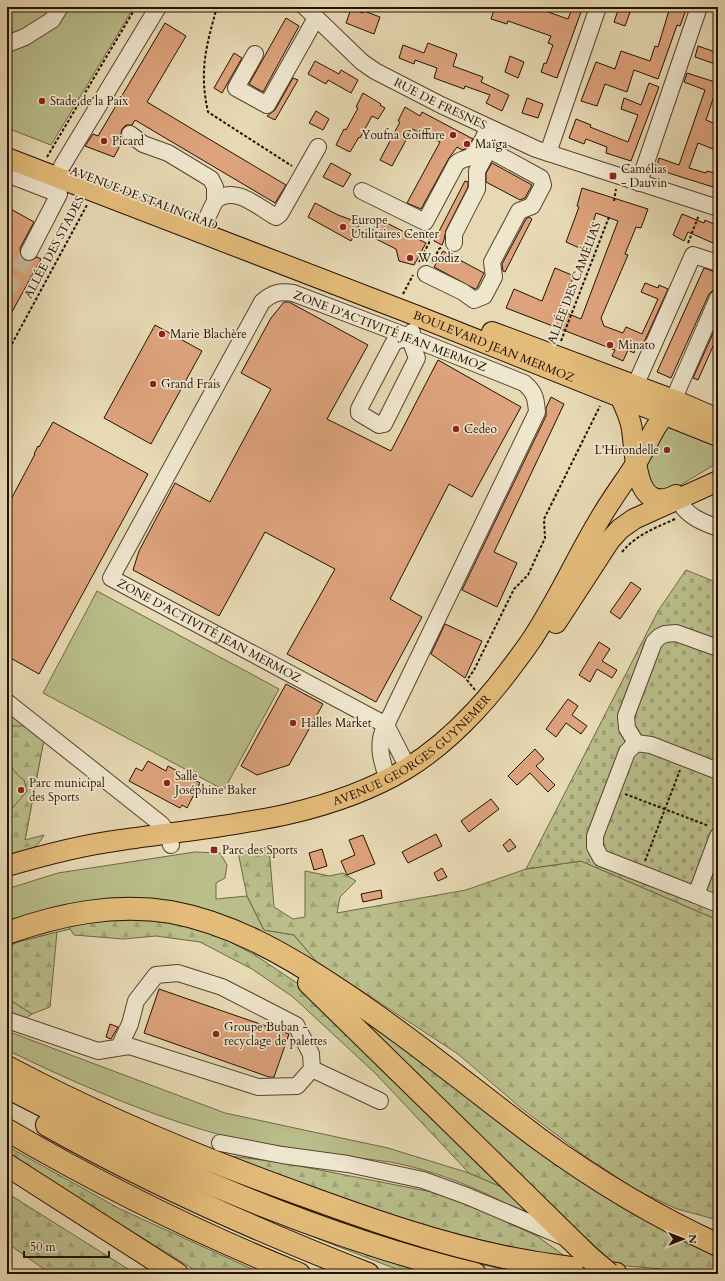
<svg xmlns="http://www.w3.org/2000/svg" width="725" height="1281" viewBox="0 0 725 1281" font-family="Cardo,serif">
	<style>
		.green { fill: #b9be8a; stroke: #6f6845 }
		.forest { fill: url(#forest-firs); stroke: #6f6845 }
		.cemetery { fill: url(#cemetery-stones); stroke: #6f6845 }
		.building { fill: #dda37c; stroke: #251100 }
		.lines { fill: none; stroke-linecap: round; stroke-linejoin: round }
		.minor-tunnel { stroke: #cabb99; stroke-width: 16; stroke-dasharray: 16 8; stroke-linecap: butt }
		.minor-casing { stroke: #56432d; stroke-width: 18 }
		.major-casing { stroke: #251100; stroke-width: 22 }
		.highway-casing { stroke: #251100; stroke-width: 24 }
		.path { stroke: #251100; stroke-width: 2; stroke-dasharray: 3 2; stroke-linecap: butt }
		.minor { stroke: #efe6ce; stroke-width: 16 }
		.major { stroke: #e4bc7a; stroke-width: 20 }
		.highway { stroke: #e4bc7a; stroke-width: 22 }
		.highway-bridge-casing { stroke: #251100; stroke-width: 24; stroke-linecap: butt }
		.highway-bridge { stroke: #e4bc7a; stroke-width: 22 }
		.poi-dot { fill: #8f2418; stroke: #efe6ce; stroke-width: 1.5 }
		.labels { text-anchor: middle; stroke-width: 3.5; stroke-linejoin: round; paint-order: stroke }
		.poi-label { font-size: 12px; fill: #251100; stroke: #efe6ce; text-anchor: start }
		.street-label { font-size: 12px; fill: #251100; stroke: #efe6ce }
	</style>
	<defs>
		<pattern id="forest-firs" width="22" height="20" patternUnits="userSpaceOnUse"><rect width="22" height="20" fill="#b9be8a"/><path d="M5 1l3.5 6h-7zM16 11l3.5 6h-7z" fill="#9fa275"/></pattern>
		<pattern id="cemetery-stones" width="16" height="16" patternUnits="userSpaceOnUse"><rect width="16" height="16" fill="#b9be8a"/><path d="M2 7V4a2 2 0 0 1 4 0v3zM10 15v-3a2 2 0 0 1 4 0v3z" fill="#9fa275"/></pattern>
	</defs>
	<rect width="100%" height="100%" fill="#e7d9b4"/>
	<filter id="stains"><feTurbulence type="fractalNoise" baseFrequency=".005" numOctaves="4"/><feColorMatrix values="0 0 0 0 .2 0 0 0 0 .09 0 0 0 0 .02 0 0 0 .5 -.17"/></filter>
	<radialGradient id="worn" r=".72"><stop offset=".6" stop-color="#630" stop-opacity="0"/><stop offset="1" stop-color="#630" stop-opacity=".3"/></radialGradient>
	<g class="green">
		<path d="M7,7H134L51,145L7,128Z"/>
		<path d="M667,427L718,447V459L714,465L669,492L648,485L646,457Z"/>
		<path d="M97,591L279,689L224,790L43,693Z"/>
		<path d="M7,710L44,739L25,840L7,848Z"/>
		<path d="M195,852L220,853L227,865L225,878L216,883V899L247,896L264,930L294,935L316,961L255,932L7,923V889L58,873Z"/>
		<path d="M71,920L70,929L18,942L7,947V940Z"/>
		<path d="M7,998L32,1014L21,1021L12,1018L7,1011Z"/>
		<path d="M7,1031L225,1113L388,1148L469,1173L504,1188L531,1213L527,1215C485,1191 438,1171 390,1162C349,1156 308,1154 267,1146C178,1128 89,1090 7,1050Z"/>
		<path d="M204,1169L564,1274H526L441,1256L347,1225Z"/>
	</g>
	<g class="forest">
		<path d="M9,726H27L44,739L25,840L44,835C35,852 24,853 7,859V817L9,812L27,791L24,780C5,768 7,748 7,728Z"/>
		<path d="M269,847L274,907L293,919L305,917V871L330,876L343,873L356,881L340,897L337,913L466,890L526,869L581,861L718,920V1220L677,1209L638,1191L589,1159L522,1109L458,1054L316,961L294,935L264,930L247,896L238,852Z"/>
		<path d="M147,918L178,923L212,932L255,955L306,989L504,1188L469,1173L375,1073L293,997L252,969L200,942L156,936L123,939L74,935L70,929L71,920Z"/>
		<path d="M57,932L50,1007L32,1014L7,998V947L18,942Z"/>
		<path d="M353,1007L558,1166L687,1241L718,1254V1274L616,1265L524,1182L352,1009Z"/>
		<path d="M7,1146L120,1209L263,1274H201L7,1154Z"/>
		<path d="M230,1156L284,1163L432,1192L476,1208L537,1236L570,1260C499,1245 427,1228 358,1205C315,1191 273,1173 230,1156Z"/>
		<path d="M7,1193L136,1274H51L7,1243Z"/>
		<path d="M257,1213L439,1274H409L257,1215Z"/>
	</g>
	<path class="cemetery" d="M686,570L718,583V920L581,861L526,869L658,611Z"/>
	<g class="building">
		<path d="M495,7H534L568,19L572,9L581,12L557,78L541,72L544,63L546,64L553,45L548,43L551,36L508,21L507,24L491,19Z"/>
		<path d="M619,7H632L625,26L614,22Z"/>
		<path d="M670,7H687L680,26L677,25L658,79L634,70L627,92L605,84L597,106L581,101L596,62L615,69L621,51L650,61L655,46L658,47Z"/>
		<path d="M351,9L363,13L364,11L380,17L374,34L346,23Z"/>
		<path d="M286,18L299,26L263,92L249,84Z"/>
		<path d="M165,23L186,36L147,102L286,185L275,203L135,120L132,125H126L122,129L121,133L123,140L114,157L85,146L93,134L98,136L104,126Z"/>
		<path d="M428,43L457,54L453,66L483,77L481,82L509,95L502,111L486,103L490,95L465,86L464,89L434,78L437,68L415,60L414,64L399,58L403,45L424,53Z"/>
		<path d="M698,46L718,53V65L695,57Z"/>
		<path d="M234,53L242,58L222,93L214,88Z"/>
		<path d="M510,56L524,62L518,78L505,72Z"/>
		<path d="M315,61L339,74L341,70L358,80L351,93L328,80L326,84L308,74Z"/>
		<path d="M687,73L718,83V94L715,93L706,120L718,125V151L698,143L689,168L706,173L707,171L718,174L713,187L656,169L659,158L679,165L705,90L684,82Z"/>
		<path d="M293,78L298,80L275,120L267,116L275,110Z"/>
		<path d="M649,83L659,87L631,161L606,153L607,147L586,139L584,144L569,138L576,119L591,125L590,127L628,142L638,115L621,109L624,98L641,105Z"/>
		<path d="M363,93L381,104L380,105L385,108L378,119L372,116L360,138L359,137L350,152L336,145L344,129L346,130L358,108L356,107Z"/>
		<path d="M527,98L543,104L538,118L522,113Z"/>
		<path d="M405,107L420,116L422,112L473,139L465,149L462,150L457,147L449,158L421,209L407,203L440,142L412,129L392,166L380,160L400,122L398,121Z"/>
		<path d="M316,111L329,119L323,130L309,123Z"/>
		<path d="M331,163L351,174L343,187L323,177Z"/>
		<path d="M492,163L532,185L525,198L520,200L486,182V173Z"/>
		<path d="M465,181L468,182V187L446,230L444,240L442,245L434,241Z"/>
		<path d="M582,188L648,209L641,228L636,227L625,254L628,255L601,318L604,326L623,333L626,327L642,334L658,299L641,292L645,283L658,288L659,285L668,289L641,349L636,347L634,353L628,350L623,361L612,356L615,350L506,308L514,289L542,301L555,268L574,276L559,310L581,319L618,221L596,213L584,250L566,242L579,207L577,206Z"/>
		<path d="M315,203L338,215L360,223L351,241L308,217Z"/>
		<path d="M7,207L34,222L20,248L21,257L29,261L37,257L41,259L7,321Z"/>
		<path d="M682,214L704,223L705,220L718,226V233L713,243L688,232L684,241L673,235Z"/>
		<path d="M529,217L532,219L505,272L503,271L502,264L526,219Z"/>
		<path d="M379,219L426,243L414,265L399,261L396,249L370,236Z"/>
		<path d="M443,251L484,273L477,288L475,289L434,267Z"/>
		<path d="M704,268L718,273V289L713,290L709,294L671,378L657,372Z"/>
		<path d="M284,302H289L368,345L327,419L391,451L438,360L521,407L472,497L449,484L390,599L422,617L376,702L287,654L335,569L265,532L219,616L133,570L139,551L175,483L210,502L271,389L241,373L271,318Z"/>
		<path d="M718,322V335L698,380L693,378Z"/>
		<path d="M155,325L202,351L151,444L104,418Z"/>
		<path d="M551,397L564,404L494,552L517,563L497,607L462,590L546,416V408Z"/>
		<path d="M53,422L148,474L39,674L7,656V507L35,454H34L38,446L39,447Z"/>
		<path d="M631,582L641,589L620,619L610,612Z"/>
		<path d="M445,624L482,641L465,678L431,654Z"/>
		<path d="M599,642L610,649L602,661L617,670L612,678L597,669L590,682L579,675Z"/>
		<path d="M286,684L323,704L289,765L257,775L241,766Z"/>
		<path d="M568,699L578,706L572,715L587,726L581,734L566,723L556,737L546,729Z"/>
		<path d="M535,749L544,759L536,766L555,785L548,792L530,773L517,785L508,776Z"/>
		<path d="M148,761L166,771L168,766L200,783L187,808L182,805L180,808L129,781L136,768L142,771Z"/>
		<path d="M491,799L499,809L469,832L461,821Z"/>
		<path d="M436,834L442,846L408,863L402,852Z"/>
		<path d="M363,835L375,864L347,875L341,861L355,855L349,840Z"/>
		<path d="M510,839L516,847L508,852L503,845Z"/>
		<path d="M322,849L327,866L314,870L309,853Z"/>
		<path d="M442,868L447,877L438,881L434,873Z"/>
		<path d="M381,890L382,898L363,902L361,894Z"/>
		<path d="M159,989L289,1034L274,1077H269L144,1033Z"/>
		<path d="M110,1024L118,1027L111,1039L106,1037Z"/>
	</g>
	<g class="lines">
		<path class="minor-tunnel" d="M7,292L29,252"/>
		<defs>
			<g id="minor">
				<path id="s1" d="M305,7L362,62L375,71L441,105L536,149L718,208"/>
				<path d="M7,44L25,37L52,20L60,7"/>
				<path d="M255,54L236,88L267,105L316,18"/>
				<path d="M130,134L143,144L168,153L211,179L215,187V201"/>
				<path d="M548,153L598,7"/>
				<path d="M62,166L158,7"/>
				<path d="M7,174L59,194L29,252"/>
				<path d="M639,183L699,7"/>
				<path d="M362,191L425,222L456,164C460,159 464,160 470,157C479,151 484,137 488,128"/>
				<path d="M205,222L215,201C234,184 258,207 276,217L280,214L318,147"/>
				<path d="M454,243V234L477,189V171L492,143"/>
				<path d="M426,274L463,292L474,300L484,296L494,277L492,262L519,211L532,206L543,185L541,178L488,149"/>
				<path d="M409,337L417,358L384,424L379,425L359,413V409L394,342L409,337L412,332"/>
				<path d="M635,386L693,255L718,263"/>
				<path d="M672,408L678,389L718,298"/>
				<path d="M667,499L679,500C686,516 702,522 718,528"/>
				<path d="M7,702L161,824L169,834L171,845"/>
				<path d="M636,743L627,728L626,716L654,642L659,637L665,634L676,633L718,648"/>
				<path id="s2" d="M388,779C381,761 376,742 386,725L537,412C536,399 535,392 524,383L409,337L293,293C279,291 272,293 262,302L111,578L386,725L408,768"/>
				<path d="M718,836L696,895L718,904"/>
				<path d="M696,895L601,858L595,847V836L627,752L636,743L651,745L718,771"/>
				<path d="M7,1020L98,1051L129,1046L258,1087L297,1086L312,1069L311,1054L296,1025L222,987L178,973L156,975L136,1001L130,1024L119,1047"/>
				<path d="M312,1069L380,1101"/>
				<path d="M220,1143L282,1155L348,1164L423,1180L467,1196L566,1238"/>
			</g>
			<g id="major">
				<path id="s3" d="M7,158L420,317L718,436"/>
				<path d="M492,332L674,400L718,419"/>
				<path d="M621,398C625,408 631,419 632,430C636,455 634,516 676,495"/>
				<path d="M556,623L610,540L620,529L634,519L718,481"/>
				<path id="s4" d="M7,866C44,855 82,845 121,840C217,826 321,820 406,769C457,738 497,689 530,642C557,602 576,558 601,517C612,498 625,481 637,462C648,444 655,422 672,408L695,410"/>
			</g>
			<g id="highway">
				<path d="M7,933C60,914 114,903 171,912C230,923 283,953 333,986C405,1033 471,1088 539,1139C595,1180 655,1216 718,1245"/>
				<path d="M309,983L590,1258"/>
				<path d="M7,1067C105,1119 207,1161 311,1198C374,1221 438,1243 504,1257C541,1265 579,1269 616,1274"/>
				<path d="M7,1087C156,1164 312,1234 475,1274"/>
				<path d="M47,1125C150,1183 258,1231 368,1274"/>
				<path d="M7,1130C101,1185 198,1233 299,1274"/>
				<path d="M7,1165L177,1274"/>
			</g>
		</defs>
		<use href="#minor" class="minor-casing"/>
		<use href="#major" class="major-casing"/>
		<use href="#highway" class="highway-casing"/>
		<g class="path">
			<path d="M217,7C206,46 199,71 208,112L292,166"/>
			<path d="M47,157L136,7"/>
			<path d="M614,201L616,189"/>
			<path d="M688,243L699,215"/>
			<path d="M419,262L429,243L430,235"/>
			<path d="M432,263L439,249L442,247"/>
			<path d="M403,294L413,275"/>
			<path d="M561,341L609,217"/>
			<path d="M7,353L87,205"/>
			<path d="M622,552C636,535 655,528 675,519"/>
			<path d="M475,690L467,680L474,670L514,589L528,575L545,538L544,519L600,406"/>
			<path d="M625,794L709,826"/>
			<path d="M645,861L680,770"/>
		</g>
		<use href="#minor" class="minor"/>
		<use href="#major" class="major"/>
		<use href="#highway" class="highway"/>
		<defs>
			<path id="highway-bridge" d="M590,1258L609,1274"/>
		</defs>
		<use href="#highway-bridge" class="highway-bridge-casing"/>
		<use href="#highway-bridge" class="highway-bridge"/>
	</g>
	<g class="poi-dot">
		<circle cx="42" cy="101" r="4"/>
		<circle cx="453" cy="135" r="4"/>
		<circle cx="104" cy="141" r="4"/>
		<circle cx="467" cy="144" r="4"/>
		<rect x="609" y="172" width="8" height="8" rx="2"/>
		<circle cx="343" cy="227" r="4"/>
		<circle cx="410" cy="258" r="4"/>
		<circle cx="162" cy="334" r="4"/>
		<circle cx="610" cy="345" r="4"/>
		<circle cx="153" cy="384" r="4"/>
		<circle cx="456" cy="429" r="4"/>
		<circle cx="667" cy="450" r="4"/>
		<circle cx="293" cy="723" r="4"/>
		<circle cx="167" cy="783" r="4"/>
		<circle cx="21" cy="790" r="4"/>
		<rect x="210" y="846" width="8" height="8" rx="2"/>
		<circle cx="216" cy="1034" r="4"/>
	</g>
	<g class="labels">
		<g class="poi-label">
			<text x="50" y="105">Stade de la Paix</text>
			<text x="445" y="139" text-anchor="end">Youfna Coiffure</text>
			<text x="112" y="145">Picard</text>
			<text x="475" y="148">Maïga</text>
			<text x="621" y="173">Camélias<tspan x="621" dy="14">- Dauvin</tspan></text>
			<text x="351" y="224">Europe<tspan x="351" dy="14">Utilitaires Center</tspan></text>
			<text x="418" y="262">Woodiz</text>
			<text x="170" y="338">Marie Blachère</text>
			<text x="618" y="349">Minato</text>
			<text x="161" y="388">Grand Frais</text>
			<text x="464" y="433">Cedeo</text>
			<text x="659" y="454" text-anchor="end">L'Hirondelle</text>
			<text x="301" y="727">Halles Market</text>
			<text x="175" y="780">Salle<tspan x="175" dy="14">Joséphine Baker</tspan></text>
			<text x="29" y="787">Parc municipal<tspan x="29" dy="14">des Sports</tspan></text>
			<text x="222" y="854">Parc des Sports</text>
			<text x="224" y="1031">Groupe Buban -<tspan x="224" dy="14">recyclage de palettes</tspan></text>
		</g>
		<g class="street-label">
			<text dy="4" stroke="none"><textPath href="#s1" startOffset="168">RUE DE FRESNES</textPath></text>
			<text transform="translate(144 198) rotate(21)" y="4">AVENUE DE STALINGRAD</text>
			<text transform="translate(54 247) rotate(-62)" y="4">ALLÉE DES STADES</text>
			<text transform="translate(574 283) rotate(-69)" y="4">ALLÉE DES CAMÉLIAS</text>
			<text transform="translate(390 331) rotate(21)" y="4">ZONE D'ACTIVITÉ JEAN MERMOZ</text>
			<text dy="4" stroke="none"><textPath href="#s3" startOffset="522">BOULEVARD JEAN MERMOZ</textPath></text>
			<text dy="4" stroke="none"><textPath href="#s2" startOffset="1144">ZONE D'ACTIVITÉ JEAN MERMOZ</textPath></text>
			<text dy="4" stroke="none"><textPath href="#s4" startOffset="428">AVENUE GEORGES GUYNEMER</textPath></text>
		</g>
	</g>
	<rect width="725" height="1281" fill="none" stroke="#e7d9b4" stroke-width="24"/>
	<rect x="8" y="8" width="709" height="1265" fill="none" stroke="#251100" stroke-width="2"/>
	<rect x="12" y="12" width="701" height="1257" fill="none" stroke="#251100"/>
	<g transform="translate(683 1239) rotate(90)" stroke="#efe6ce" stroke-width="3" paint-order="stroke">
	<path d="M0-3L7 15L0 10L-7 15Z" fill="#251100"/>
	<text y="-6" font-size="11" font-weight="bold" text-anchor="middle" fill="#251100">N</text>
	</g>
	<path d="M24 1251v6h85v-6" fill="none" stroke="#251100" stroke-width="2"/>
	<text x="30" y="1251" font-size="12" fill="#251100" stroke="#efe6ce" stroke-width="3" paint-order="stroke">50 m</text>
	<rect width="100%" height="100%" filter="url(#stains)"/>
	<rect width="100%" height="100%" fill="url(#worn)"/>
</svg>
